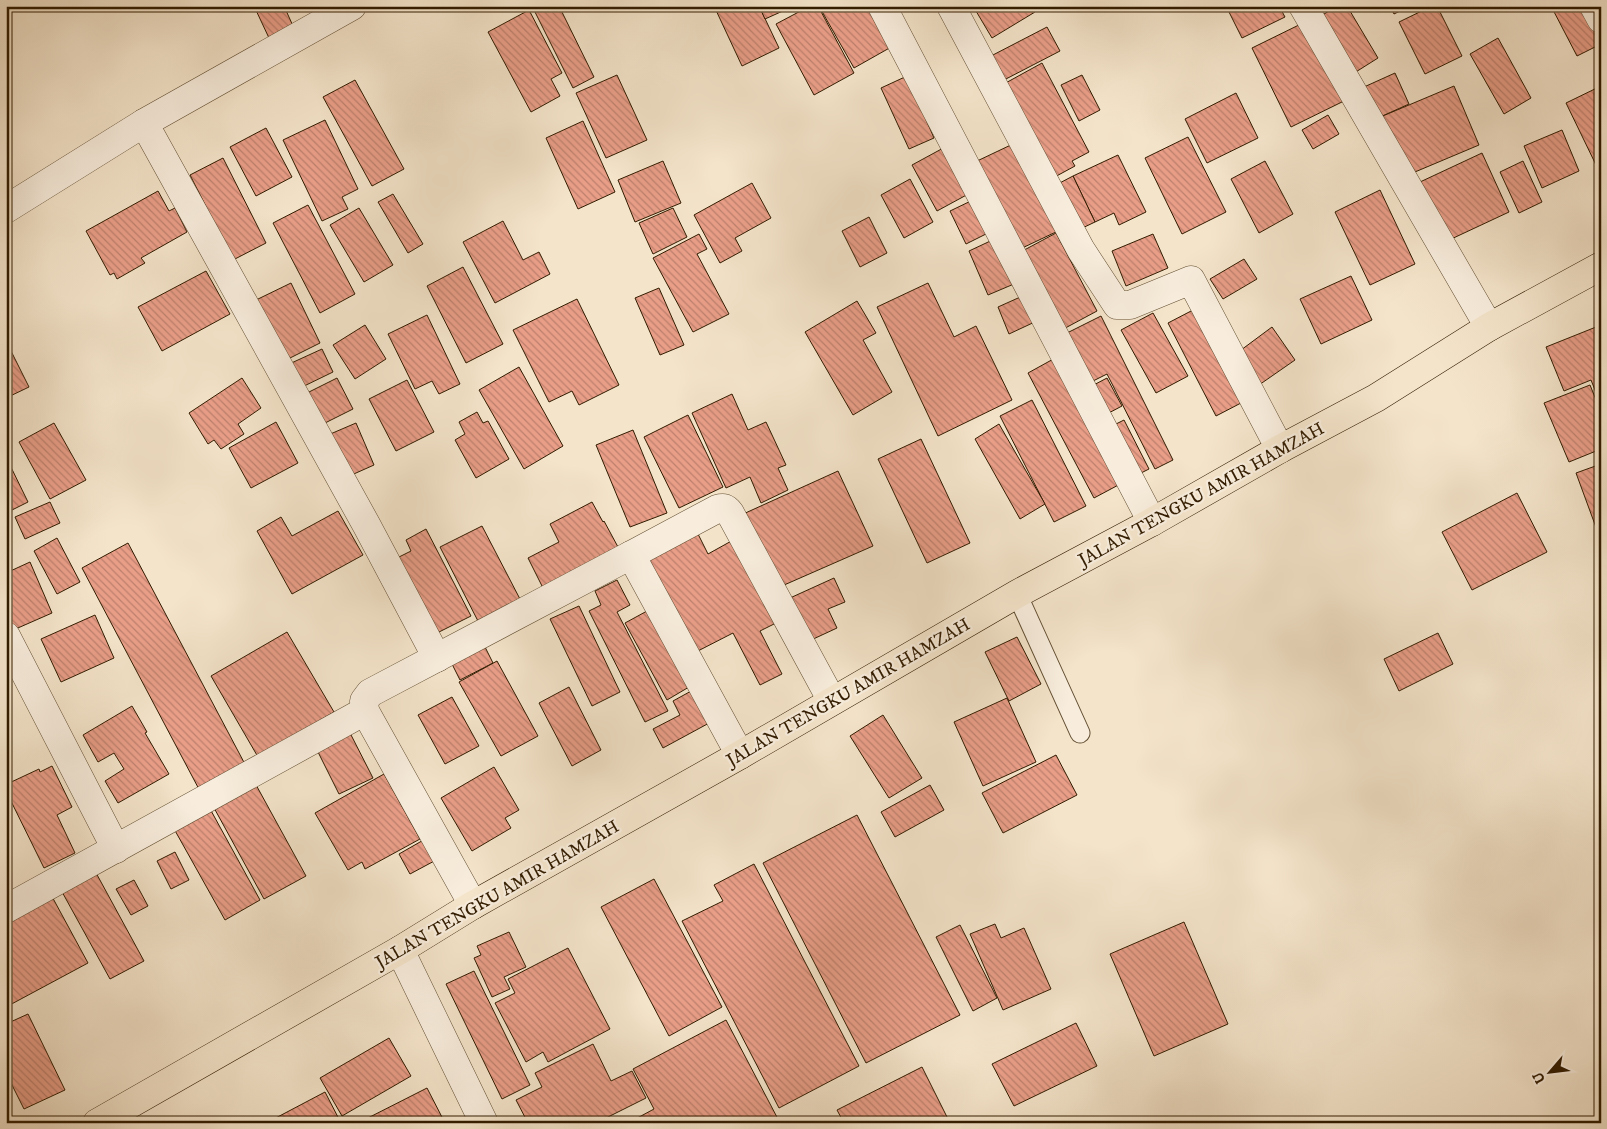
<svg xmlns="http://www.w3.org/2000/svg" width="1607" height="1129" viewBox="0 0 1607 1129" font-family="'IM FELL DW Pica',serif">
	<style>
		.building { fill: url(#building-back-hatch); stroke: #321c00 }
		.lines { fill: none; stroke-linecap: round; stroke-linejoin: round }
		.service-casing { stroke: #624e32; stroke-width: 21 }
		.minor-casing { stroke: #624e32; stroke-width: 29 }
		.trunk-casing { stroke: #321c00; stroke-width: 29 }
		.service { stroke: #f8eddd; stroke-width: 19 }
		.minor { stroke: #f8eddd; stroke-width: 28 }
		.trunk { stroke: #f4e4ca; stroke-width: 28 }
		.labels { text-anchor: middle; stroke-width: 4.5; stroke-linejoin: round; paint-order: stroke }
		.street-label { font-size: 18px; fill: #321c00; stroke: #f8eddd }
	</style>
	<defs>
		<pattern id="building-back-hatch" width="6" height="6" patternUnits="userSpaceOnUse" patternTransform="scale(1.25)"><rect width="6" height="6" fill="#e99e88"/><path d="M-1 5l2 2M0 0l6 6M5-1l2 2" fill="none" stroke="#bd806d"/></pattern>
	</defs>
	<rect width="100%" height="100%" fill="#f4e4ca"/>
	<filter id="stains"><feTurbulence type="fractalNoise" baseFrequency=".004" numOctaves="4"/><feColorMatrix values="0 0 0 0 .2 0 0 0 0 .09 0 0 0 0 .02 0 0 0 .5 -.17"/></filter>
	<radialGradient id="worn" r=".72"><stop offset=".6" stop-color="#630" stop-opacity="0"/><stop offset="1" stop-color="#630" stop-opacity=".3"/></radialGradient>
	<g class="building">
		<path d="M254,6H284L293,26L269,38Z"/>
		<path d="M546,6H559L594,77L573,88L535,12Z"/>
		<path d="M714,6H759L779,48L742,66Z"/>
		<path d="M759,6H794L765,19Z"/>
		<path d="M810,6H818L854,73L814,95L776,24Z"/>
		<path d="M824,6H871L893,46L854,68L820,8Z"/>
		<path d="M973,6H1032L1035,12L992,38Z"/>
		<path d="M1226,6H1279L1285,17L1242,38Z"/>
		<path d="M1337,6H1347L1378,58L1351,75L1316,19Z"/>
		<path d="M1390,6H1410L1394,14Z"/>
		<path d="M1432,6H1437L1462,56L1425,74L1399,22Z"/>
		<path d="M1551,6H1586L1601,35V44L1577,56Z"/>
		<path d="M529,10L562,73L551,79L560,96L531,112L488,32Z"/>
		<path d="M1307,21L1346,100L1291,127L1252,48Z"/>
		<path d="M1047,27L1060,51L1004,80L991,56Z"/>
		<path d="M1498,38L1531,98L1504,114L1470,54Z"/>
		<path d="M1042,63L1089,152L1072,161L1075,166L1051,179L1002,85Z"/>
		<path d="M1395,73L1409,104L1378,118L1364,87Z"/>
		<path d="M617,75L647,140L606,158L576,93Z"/>
		<path d="M1082,75L1100,110L1079,121L1061,85Z"/>
		<path d="M907,76L934,138L909,149L881,88Z"/>
		<path d="M355,80L404,169L372,186L323,97Z"/>
		<path d="M1454,86L1479,145L1403,177L1378,118Z"/>
		<path d="M1601,86V166L1597,167L1566,103Z"/>
		<path d="M1236,93L1258,138L1207,163L1185,119Z"/>
		<path d="M1328,115L1339,134L1313,149L1302,130Z"/>
		<path d="M325,120L358,189L342,197L348,209L322,221L283,140Z"/>
		<path d="M583,121L615,192L578,209L546,138Z"/>
		<path d="M266,128L292,177L256,196L230,147Z"/>
		<path d="M1562,130L1579,171L1542,188L1524,146Z"/>
		<path d="M1188,137L1226,212L1182,234L1145,158Z"/>
		<path d="M1015,143L1058,231L1018,250L975,162Z"/>
		<path d="M947,146L972,192L937,211L912,165Z"/>
		<path d="M1482,153L1509,212L1447,241L1420,182Z"/>
		<path d="M1118,155L1146,212L1119,225L1114,213L1095,222L1073,176Z"/>
		<path d="M223,158L266,243L233,260L190,175Z"/>
		<path d="M663,161L681,203L635,222L618,180Z"/>
		<path d="M1265,161L1293,214L1259,233L1231,179Z"/>
		<path d="M1523,161L1542,202L1519,213L1500,172Z"/>
		<path d="M1073,176L1095,222L1076,231L1054,186Z"/>
		<path d="M910,179L933,222L904,238L881,195Z"/>
		<path d="M752,183L771,218L735,238L742,251L720,263L694,215Z"/>
		<path d="M1380,190L1415,264L1370,285L1335,212Z"/>
		<path d="M158,191L169,211L175,208L187,232L141,258L145,263L117,279L114,273L110,275L86,231Z"/>
		<path d="M393,194L423,244L408,253L378,202Z"/>
		<path d="M975,199L992,231L966,244L950,211Z"/>
		<path d="M308,205L355,294L320,313L273,223Z"/>
		<path d="M359,208L393,265L364,282L330,225Z"/>
		<path d="M673,208L687,237L653,254L639,223Z"/>
		<path d="M869,217L887,253L860,267L842,231Z"/>
		<path d="M503,221L523,260L539,252L550,274L495,303L463,242Z"/>
		<path d="M1056,233L1097,311L1056,333L1015,255Z"/>
		<path d="M699,234L707,249L697,254L729,314L693,332L653,258Z"/>
		<path d="M1153,234L1168,268L1126,286L1112,251Z"/>
		<path d="M1001,236L1021,281L988,295L969,251Z"/>
		<path d="M1244,259L1257,279L1223,299L1210,279Z"/>
		<path d="M463,267L503,344L466,363L427,286Z"/>
		<path d="M206,271L230,314L162,351L138,307Z"/>
		<path d="M1351,276L1372,320L1321,344L1300,299Z"/>
		<path d="M291,283L320,343L286,360L256,300Z"/>
		<path d="M928,283L954,337L976,326L1012,400L938,436L877,307Z"/>
		<path d="M659,288L684,345L660,355L635,298Z"/>
		<path d="M1027,294L1039,320L1009,334L998,307Z"/>
		<path d="M577,299L619,385L579,405L572,391L549,402L513,330Z"/>
		<path d="M857,301L876,333L863,340L892,392L853,415L805,332Z"/>
		<path d="M1193,310L1241,403L1216,416L1168,323Z"/>
		<path d="M1153,313L1188,376L1156,393L1121,330Z"/>
		<path d="M427,315L460,384L439,394L432,381L415,389L388,334Z"/>
		<path d="M1101,316L1173,460L1155,469L1107,374L1085,385L1061,336Z"/>
		<path d="M365,325L386,359L355,379L333,345Z"/>
		<path d="M1601,325V405L1591,380L1564,391L1546,347Z"/>
		<path d="M1272,327L1295,360L1259,385L1237,353Z"/>
		<path d="M6,341L29,387L6,398Z"/>
		<path d="M322,349L333,372L298,389L287,365Z"/>
		<path d="M1057,357L1124,482L1094,498L1028,373Z"/>
		<path d="M519,367L563,446L524,469L479,390Z"/>
		<path d="M242,378L261,408L238,424L244,434L221,449L214,440L208,444L189,413Z"/>
		<path d="M337,378L353,409L319,426L303,395Z"/>
		<path d="M1107,378L1122,406L1103,416L1088,388Z"/>
		<path d="M407,380L434,432L396,451L369,399Z"/>
		<path d="M1590,385L1601,412V449L1569,462L1544,403Z"/>
		<path d="M732,394L748,430L766,422L786,465L778,468L788,490L761,503L750,477L726,488L692,413Z"/>
		<path d="M1032,400L1086,506L1054,522L1000,416Z"/>
		<path d="M477,412L483,423L488,421L509,459L476,478L455,440L465,434L459,422Z"/>
		<path d="M688,415L723,487L679,508L644,437Z"/>
		<path d="M1124,420L1149,469L1131,478L1106,429Z"/>
		<path d="M276,422L298,463L251,488L229,448Z"/>
		<path d="M54,423L86,480L50,499L19,442Z"/>
		<path d="M356,423L374,465L347,477L328,435Z"/>
		<path d="M999,424L1045,504L1020,519L975,439Z"/>
		<path d="M633,430L667,513L630,527L596,445Z"/>
		<path d="M921,439L970,543L927,563L878,459Z"/>
		<path d="M6,457L28,502L6,513Z"/>
		<path d="M1601,464V541L1576,473Z"/>
		<path d="M838,471L873,546L775,589L741,515Z"/>
		<path d="M1517,493L1547,552L1472,590L1442,532Z"/>
		<path d="M50,502L60,523L25,539L15,517Z"/>
		<path d="M592,502L603,522L604,521L618,547L607,552L612,561L546,594L528,558L559,542L550,524Z"/>
		<path d="M338,511L363,555L292,594L257,531L281,517L292,536Z"/>
		<path d="M482,526L521,601L479,623L440,547Z"/>
		<path d="M426,529L471,616L437,633L397,558L411,551L406,540Z"/>
		<path d="M697,532L708,554L735,539L782,620L760,631L782,674L760,685L733,633L692,654L644,560Z"/>
		<path d="M57,538L80,582L57,594L34,551Z"/>
		<path d="M128,543L247,768L201,793L82,568Z"/>
		<path d="M30,562L52,613L11,631L6,620V573Z"/>
		<path d="M834,578L845,602L828,609L837,628L809,641L790,598Z"/>
		<path d="M617,580L630,605L617,612L668,711L645,722L589,611L601,605L595,591Z"/>
		<path d="M579,606L620,692L592,706L550,619Z"/>
		<path d="M647,611L689,687L667,700L625,623Z"/>
		<path d="M95,615L114,658L61,682L41,639Z"/>
		<path d="M287,632L334,712L258,757L211,676Z"/>
		<path d="M1438,633L1453,664L1399,691L1384,659Z"/>
		<path d="M1017,637L1041,684L1009,701L985,652Z"/>
		<path d="M483,643L493,663L460,680L450,660Z"/>
		<path d="M497,661L538,736L501,756L459,682Z"/>
		<path d="M569,687L601,750L572,766L539,703Z"/>
		<path d="M693,690L711,722L663,748L653,729L680,715L673,701Z"/>
		<path d="M452,697L479,746L445,764L418,715Z"/>
		<path d="M1007,698L1036,762L983,786L954,722Z"/>
		<path d="M132,706L147,732L145,733L169,774L118,803L105,781L124,769L114,753L98,762L83,735Z"/>
		<path d="M883,715L922,778L889,798L850,736Z"/>
		<path d="M349,731L373,778L339,794L316,748Z"/>
		<path d="M1056,755L1077,795L1003,833L982,793Z"/>
		<path d="M52,766L72,807L57,815L75,853L44,868L6,791L10,789L7,784L39,769L40,772Z"/>
		<path d="M494,767L519,810L505,818L511,828L472,851L441,798Z"/>
		<path d="M384,774L420,839L365,869L362,862L348,870L315,813Z"/>
		<path d="M255,783L306,876L264,899L213,806Z"/>
		<path d="M930,785L944,810L895,837L881,812Z"/>
		<path d="M209,807L260,900L225,920L173,827Z"/>
		<path d="M857,815L960,1015L866,1063L763,863Z"/>
		<path d="M427,838L438,859L410,874L399,854Z"/>
		<path d="M175,852L189,880L171,889L157,861Z"/>
		<path d="M754,864L859,1066L779,1108L682,921L723,901L714,885Z"/>
		<path d="M95,871L144,961L110,979L61,890Z"/>
		<path d="M654,879L722,1007L669,1036L601,907Z"/>
		<path d="M134,880L148,906L131,915L116,889Z"/>
		<path d="M49,891L88,963L6,1007V914Z"/>
		<path d="M1184,922L1228,1024L1154,1056L1110,954Z"/>
		<path d="M995,924L1001,938L1024,928L1051,989L1003,1010L970,934Z"/>
		<path d="M960,925L997,998L973,1011L936,937Z"/>
		<path d="M509,932L526,967L504,977L510,989L492,997L474,958L481,955L477,946Z"/>
		<path d="M568,948L610,1029L548,1062L543,1052L526,1062L495,1003L515,993L508,979Z"/>
		<path d="M474,971L530,1085L502,1099L446,984Z"/>
		<path d="M28,1014L65,1090L24,1109L6,1073V1024Z"/>
		<path d="M726,1020L779,1121L776,1123H628L654,1109L633,1069Z"/>
		<path d="M1076,1023L1097,1066L1014,1106L992,1064Z"/>
		<path d="M389,1038L411,1076L342,1116L320,1078Z"/>
		<path d="M593,1044L611,1081L632,1071L646,1098L596,1123H528L516,1100L542,1087L535,1073Z"/>
		<path d="M922,1067L950,1123H844L837,1110Z"/>
		<path d="M427,1088L445,1123H358Z"/>
		<path d="M325,1092L341,1123H271L270,1121Z"/>
	</g>
	<g class="lines">
		<defs>
			<path id="service" d="M1017,594L1080,733"/>
			<g id="minor">
				<path d="M882,6L1152,522"/>
				<path d="M951,6L1081,250L1117,305H1130L1191,280L1280,449"/>
				<path d="M1303,6L1489,327"/>
				<path d="M1594,6L1601,19"/>
				<path d="M144,123L367,526L437,658"/>
				<path d="M6,209L144,123L352,6"/>
				<path d="M631,555L717,509C724,507 726,508 730,513L832,701"/>
				<path d="M6,636L116,849"/>
				<path d="M473,905L365,711L364,701L370,693L631,555L740,755"/>
				<path d="M6,909L365,711"/>
				<path d="M400,950L484,1123"/>
			</g>
			<path id="trunk" d="M97,1123L400,950L473,905L740,755L1017,594L1152,522L1280,449L1376,398L1489,327L1601,266"/>
		</defs>
		<use href="#service" class="service-casing"/>
		<use href="#minor" class="minor-casing"/>
		<use href="#trunk" class="trunk-casing"/>
		<use href="#service" class="service"/>
		<use href="#minor" class="minor"/>
		<use href="#trunk" class="trunk"/>
	</g>
	<g class="labels">
		<g class="street-label">
			<text transform="translate(1201 494) rotate(-29)" y="6">JALAN TENGKU AMIR HAMZAH</text>
			<text transform="translate(848 692) rotate(-30)" y="6">JALAN TENGKU AMIR HAMZAH</text>
			<text transform="translate(497 894) rotate(-30)" y="6">JALAN TENGKU AMIR HAMZAH</text>
		</g>
	</g>
	<rect width="1607" height="1129" fill="none" stroke="#f4e4ca" stroke-width="25"/>
	<rect x="8" y="8" width="1592" height="1114" fill="none" stroke="#321c00" stroke-width="2.5"/>
	<rect x="12" y="12" width="1582" height="1104" fill="none" stroke="#321c00"/>
	<g transform="translate(1550 1072) rotate(242)" stroke="#f8eddd" stroke-width="4" paint-order="stroke">
	<path d="M0-4L9 19L0 12L-9 19Z" fill="#321c00"/>
	<text y="-8" font-size="14" font-weight="bold" text-anchor="middle" fill="#321c00">U</text>
	</g>
	<rect width="100%" height="100%" filter="url(#stains)"/>
	<rect width="100%" height="100%" fill="url(#worn)"/>
</svg>
